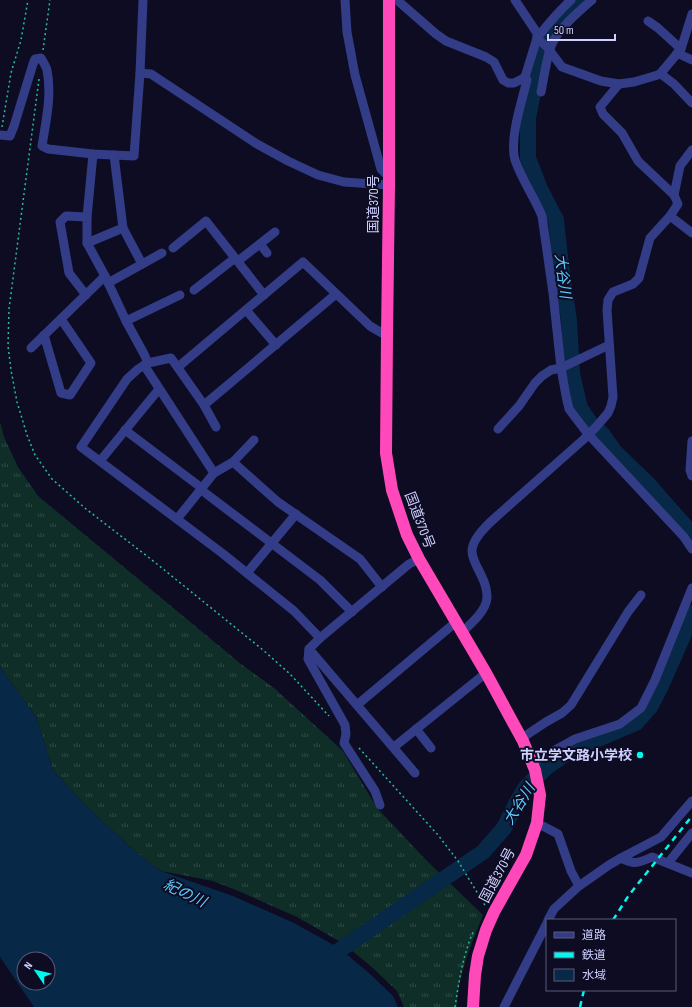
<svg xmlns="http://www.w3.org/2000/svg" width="692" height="1007" viewBox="0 0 692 1007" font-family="'Sofia Sans Condensed','Noto Sans JP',sans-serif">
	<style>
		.grass { fill: url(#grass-tufts) }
		.water { fill: #082847; fill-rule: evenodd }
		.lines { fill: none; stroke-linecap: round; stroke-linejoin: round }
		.river { stroke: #082847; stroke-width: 16 }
		.path { stroke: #25bd9d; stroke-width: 1.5; stroke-dasharray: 2 3; stroke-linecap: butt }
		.minor { stroke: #333c86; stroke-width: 9 }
		.highway { stroke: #ff49bb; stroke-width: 12 }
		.rail { stroke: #00f9ed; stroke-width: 2.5; stroke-dasharray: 6 5; stroke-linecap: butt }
		.poi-dot { fill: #00f9ed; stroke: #0d0c23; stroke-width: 1.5 }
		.labels { text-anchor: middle; stroke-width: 4; stroke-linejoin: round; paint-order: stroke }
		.street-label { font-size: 14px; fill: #ced0ff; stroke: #0d0c23 }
		.poi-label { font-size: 14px; font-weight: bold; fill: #ced0ff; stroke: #0d0c23; text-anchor: end }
		.water-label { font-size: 15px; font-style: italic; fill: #5cccff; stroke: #0d0c23 }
	</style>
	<defs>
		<pattern id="grass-tufts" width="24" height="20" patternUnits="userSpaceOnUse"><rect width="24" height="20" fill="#0f2e28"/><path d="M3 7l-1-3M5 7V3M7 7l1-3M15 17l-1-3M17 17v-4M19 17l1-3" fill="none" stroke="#314b48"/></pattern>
	</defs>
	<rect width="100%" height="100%" fill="#0d0c23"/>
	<path class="grass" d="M0,422L4,437L18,467L38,496L241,664L274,688L343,751L377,808L428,862L483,915C472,942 457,978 457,1007H404L397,991L373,968L344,944L297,917L236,890L213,881L161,871L139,855L85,805L53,770L36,717L0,667Z"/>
	<path class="water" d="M0,667L36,717L53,770L85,805L139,855L161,871L233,896L294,923L339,948L369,973L393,996L398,1007H34L0,957ZM24,959H48V983H24Z"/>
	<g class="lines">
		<g class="river">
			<path d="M580,6L552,30L535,83L528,118V158L540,189L556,220L561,266L569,320L572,374L580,408L591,424L603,435L615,452L649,485L692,534"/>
			<path d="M328,958L483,852L504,828L517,802L526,787L547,767L570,751L636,723L650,707L660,688L683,636L692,613"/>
		</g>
		<g class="path">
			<path d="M43,50L50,0"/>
			<path d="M39,79L9,309L8,346L11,370L17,402L27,435L35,455L52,479L86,509L152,560L263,650L290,674L329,716"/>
			<path d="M2,127L11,73L21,40L28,0"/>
			<path d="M359,748L438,835L458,861L486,907"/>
			<path d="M455,1007C459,981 463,954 474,930"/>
		</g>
		<g class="minor">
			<path d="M345,0L347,32L355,75L381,169L389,177"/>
			<path d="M397,0L436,34L446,41L486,57L494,62L503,80L508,83H514L522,79L525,77L537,38V33L515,0"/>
			<path d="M571,0C559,11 548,24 537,38L547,47L562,67L601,81L619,84L634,82L661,74L674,84L692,103"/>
			<path d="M648,21L658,28L681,49"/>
			<path d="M677,53L692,60"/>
			<path d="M140,73L151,74L257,144L288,161L318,175L344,182L389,185"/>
			<path d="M660,74L681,49L692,14"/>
			<path d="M525,77L527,80C522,101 509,139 515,160C522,180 534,197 542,216L553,293L561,368L566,396L569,409L588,434L684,537L692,549"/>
			<path d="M541,92C544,77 546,61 551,46C558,29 578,12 592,0"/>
			<path d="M0,135L10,136L14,126L33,64L35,59L41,58C43,62 46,66 47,70C52,95 46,121 42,146L48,149L93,154L134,156L140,73L143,0"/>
			<path d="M93,154L87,217V243L105,276L126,321L144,354L148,363"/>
			<path d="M114,155L123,228L142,264"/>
			<path d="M674,195L680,166L692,150"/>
			<path d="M670,216L692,233"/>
			<path d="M87,243L123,228"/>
			<path d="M260,244L267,253"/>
			<path d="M173,248L206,221L264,295"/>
			<path d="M238,261L275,232"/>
			<path d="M108,283L162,253"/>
			<path d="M194,290L235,258"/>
			<path d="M86,295L69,273L60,222L66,216L87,217"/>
			<path d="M246,310L276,345"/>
			<path d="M126,321L180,295"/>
			<path d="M44,335L61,393L70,395L91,363L61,319"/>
			<path d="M31,348L105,276"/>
			<path d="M144,365L214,473"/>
			<path d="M178,367L303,262L370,326L387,336"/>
			<path d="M204,405L336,294"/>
			<path d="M216,427L204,405L171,358L148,363L138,369L127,379L81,447L222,553L294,611L320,638"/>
			<path d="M498,429L519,406L535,383L542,376L551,370L561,368L609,345"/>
			<path d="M125,430L199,486L204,492L320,580L352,612"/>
			<path d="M692,441L690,470L692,476"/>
			<path d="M100,461L159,389"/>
			<path d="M233,462L278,502L360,559L382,587"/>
			<path d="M177,519L214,473L233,462L254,440"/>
			<path d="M247,573L296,514"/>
			<path d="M462,632C471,624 486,611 487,598C487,592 485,583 482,577C479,570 472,560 472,551C472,539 488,524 496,517L584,439L596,427L608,413L611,406L613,397L607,310L608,300L613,292L633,284L639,278L650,238L670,216L678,204L674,195L638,161L622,133L603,114L600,107L619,84"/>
			<path d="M309,649L415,773"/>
			<path d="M357,705L456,622"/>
			<path d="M416,729L431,748"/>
			<path d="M522,738L546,722L562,713L571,705L628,612L641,595"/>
			<path d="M394,747L486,673"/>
			<path d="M532,763L575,739L620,724L641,708L655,680L692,588"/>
			<path d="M380,805L375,791L344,743L346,734L345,725L308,659L309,649L320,638L409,564L419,559"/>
			<path d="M537,823L558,834L571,871L579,886"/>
			<path d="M621,858L661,837L692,801"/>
			<path d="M668,863L692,833"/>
			<path d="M548,920L554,909L579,886L609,865L621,858C634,865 639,863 652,857L692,873"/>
			<path d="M504,1007L547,923"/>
		</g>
		<path class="highway" d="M389,0V185L387,336L386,453L392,490L407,535L419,559L486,673L523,741L535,770L540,795L537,823L526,855L494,912L486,930L478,956L475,975L473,1007"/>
		<g class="rail">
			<path d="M613,920L629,895L692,816"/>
			<path d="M580,1007L584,990"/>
		</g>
	</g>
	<circle class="poi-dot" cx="640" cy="755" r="4"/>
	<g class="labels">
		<g class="street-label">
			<text transform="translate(373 204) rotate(-90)" y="5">国道370号</text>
			<text transform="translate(420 520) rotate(69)" y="5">国道370号</text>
			<text transform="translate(497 875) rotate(-62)" y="5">国道370号</text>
		</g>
		<g class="poi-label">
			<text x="632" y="760">市立学文路小学校</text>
		</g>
		<g class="water-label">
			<text transform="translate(563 276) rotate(83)" y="5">大谷川</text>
			<text transform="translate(519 804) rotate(-58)" y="5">大谷川</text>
			<text transform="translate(185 893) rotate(26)" y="5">紀の川</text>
		</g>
	</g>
	<rect x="546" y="919" width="130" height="72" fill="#0d0c23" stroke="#5a5a7b"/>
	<rect x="554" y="932" width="20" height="6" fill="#333c86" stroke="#5a5a7b"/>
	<text x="582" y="939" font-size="12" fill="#ced0ff">道路</text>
	<rect x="554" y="952" width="20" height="6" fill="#00f9ed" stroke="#5a5a7b"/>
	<text x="582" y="959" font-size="12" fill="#ced0ff">鉄道</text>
	<rect x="554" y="969" width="20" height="12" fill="#082847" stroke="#5a5a7b"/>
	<text x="582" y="979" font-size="12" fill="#ced0ff">水域</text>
	<g transform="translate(36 971) rotate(305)"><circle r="19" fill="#0d0c23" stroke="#5a5a7b"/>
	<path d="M0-3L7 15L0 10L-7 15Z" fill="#00f9ed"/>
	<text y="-6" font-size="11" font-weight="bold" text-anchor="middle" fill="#ced0ff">N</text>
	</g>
	<path d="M548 34v6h67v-6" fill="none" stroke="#ced0ff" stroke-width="2"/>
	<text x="554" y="34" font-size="12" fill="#ced0ff" stroke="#0d0c23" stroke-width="3" paint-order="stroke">50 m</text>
</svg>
